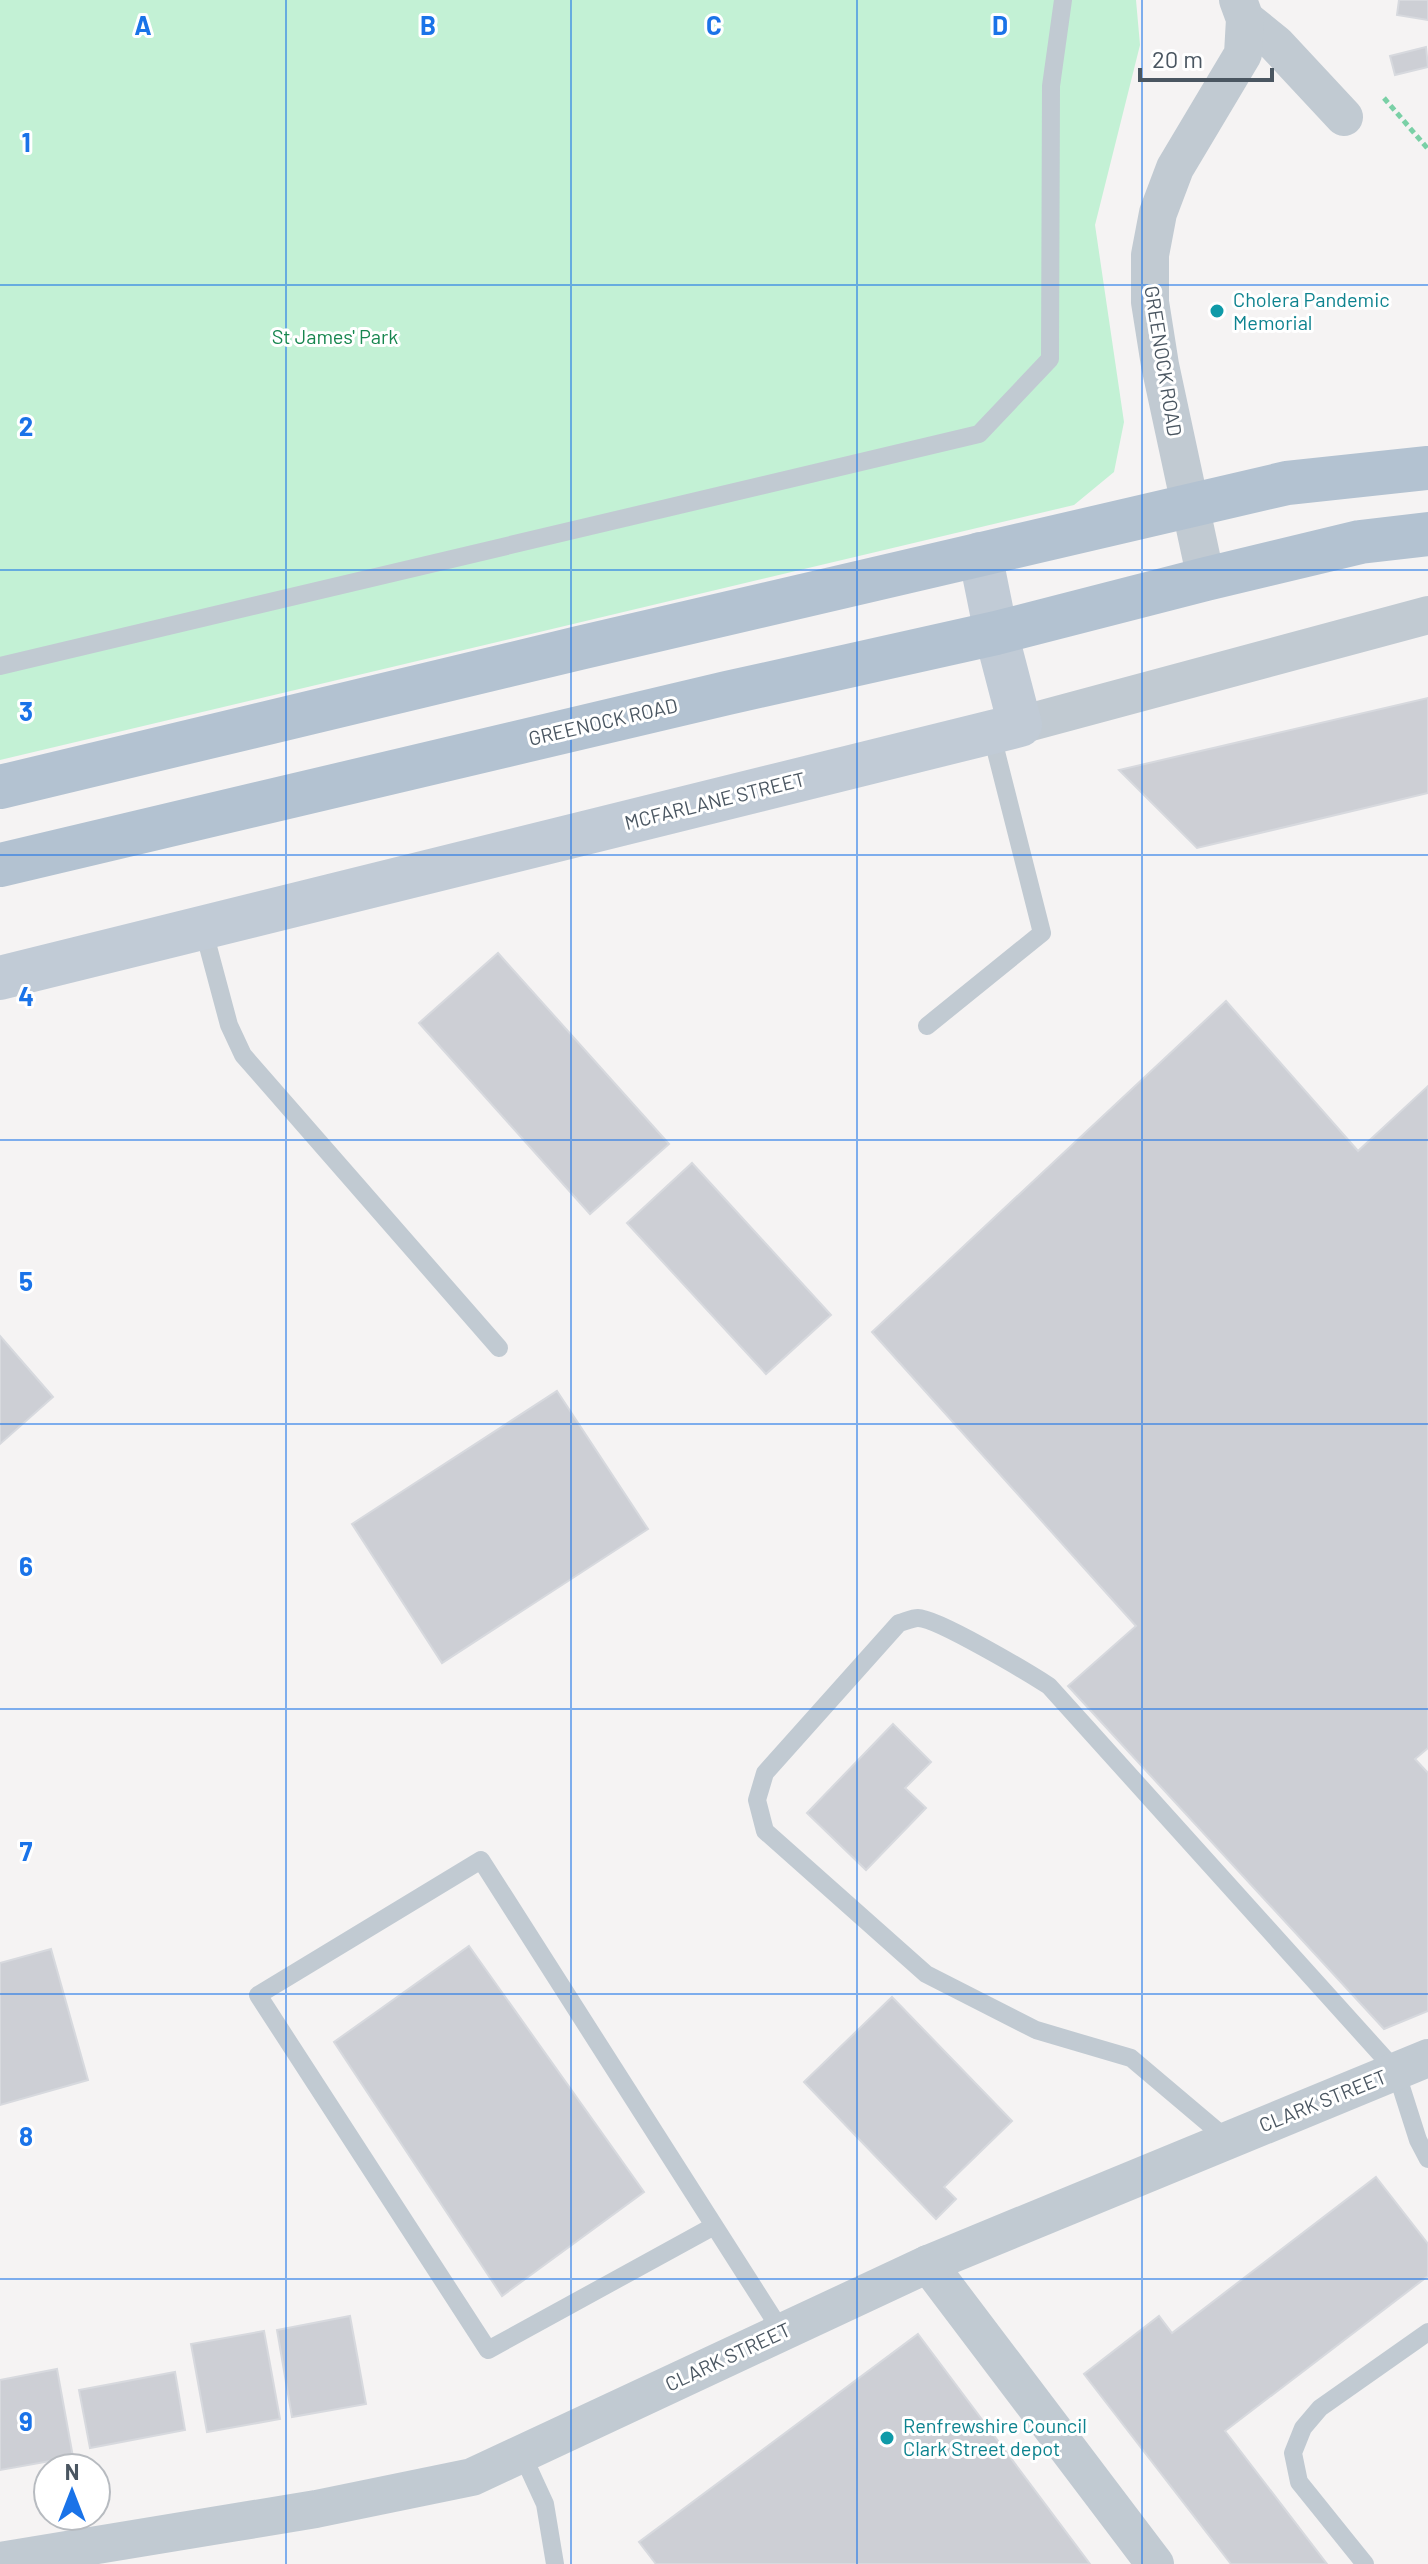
<svg xmlns="http://www.w3.org/2000/svg" width="1428" height="2564" viewBox="0 0 1428 2564" font-family="Barlow,sans-serif">
	<style>
		.green { fill: #c3f1d5 }
		.building { fill: #cdcfd5; stroke: #d7d9de; stroke-width: 2 }
		.lines { fill: none; stroke-linecap: round; stroke-linejoin: round }
		.path { stroke: #7ad0a6; stroke-width: 5; stroke-dasharray: 6 4; stroke-linecap: butt }
		.lane { stroke: #c1cad2; stroke-width: 18 }
		.street { stroke: #c1cad2; stroke-width: 38 }
		.secondary { stroke: #c1cbd6; stroke-width: 44 }
		.primary { stroke: #b3c2d1; stroke-width: 44 }
		.grid { fill: none; stroke: #1a73e8; stroke-width: 2; stroke-opacity: 0.55 }
		.culture-dot { fill: #0f9aa8; stroke: #fff; stroke-width: 3 }
		.labels { text-anchor: middle; stroke-width: 6; stroke-linejoin: round; paint-order: stroke }
		.culture-label { font-size: 20px; fill: #0d838f; stroke: #fff; text-anchor: start }
		.park-label { font-size: 20px; fill: #17864f; stroke: #fff }
		.street-label { font-size: 20px; fill: #4a5661; stroke: #fff }
		.grid-label { font-size: 26px; text-anchor: middle; font-weight: bold; fill: #1a73e8; stroke: #fff; stroke-width: 6; stroke-linejoin: round; paint-order: stroke }
	</style>
	<rect width="100%" height="100%" fill="#f5f3f3"/>
	<path class="green" d="M0,0H1136L1140,45L1095,225L1124,422L1114,472L1074,505L0,760Z"/>
	<g class="building">
		<path d="M1399,0H1428V20L1397,15Z"/>
		<path d="M1426,47L1428,67L1395,75L1390,56Z"/>
		<path d="M1428,698V793L1197,848L1119,770Z"/>
		<path d="M498,953L669,1144L590,1214L419,1023Z"/>
		<path d="M1226,1001L1358,1151L1428,1086V1748L1415,1759L1428,1773V2011L1384,2029L1068,1686L1136,1626L872,1332Z"/>
		<path d="M692,1163L831,1315L766,1374L627,1223Z"/>
		<path d="M0,1336L53,1397L0,1444Z"/>
		<path d="M557,1391L648,1529L442,1663L352,1524Z"/>
		<path d="M893,1724L931,1762L905,1788L926,1808L866,1870L807,1813Z"/>
		<path d="M469,1946L644,2192L502,2296L334,2042Z"/>
		<path d="M51,1949L88,2080L0,2105V1963Z"/>
		<path d="M892,1997L1012,2121L944,2187L956,2199L936,2219L804,2082Z"/>
		<path d="M1376,2177L1428,2244V2276L1225,2431L1327,2564H1231L1084,2374L1159,2316L1172,2333Z"/>
		<path d="M350,2316L366,2404L292,2417L277,2330Z"/>
		<path d="M264,2331L280,2419L207,2432L191,2344Z"/>
		<path d="M918,2334L1090,2564H656L639,2542Z"/>
		<path d="M57,2369L73,2457L0,2470V2380Z"/>
		<path d="M175,2372L185,2430L90,2448L79,2390Z"/>
	</g>
	<g class="lines">
		<path class="path" d="M1384,98L1428,149"/>
		<g class="lane">
			<path d="M0,666L979,434L1050,359L1051,86L1063,0"/>
			<path d="M203,928L229,1025L243,1055L499,1348"/>
			<path d="M927,1026L1042,933L991,732"/>
			<path d="M1228,2140L1131,2058L1036,2030L926,1974L765,1831L757,1800L765,1773L899,1623C904,1622 912,1618 918,1618C937,1618 1029,1673 1049,1686L1396,2071L1418,2140L1428,2159"/>
			<path d="M714,2226L488,2350L258,1995L481,1860L782,2332"/>
			<path d="M522,2454L545,2504L555,2564"/>
			<path d="M1365,2564L1299,2482L1293,2453L1303,2428L1320,2408L1428,2332"/>
		</g>
		<g class="street">
			<path d="M1245,19L1276,44L1344,117"/>
			<path d="M1206,579L1160,365L1150,302V255L1158,213L1175,168L1243,54L1245,19L1238,0"/>
			<path d="M1020,725L1428,615"/>
			<path d="M928,2264L1155,2564"/>
			<path d="M0,2561L316,2509L472,2477L928,2264L1428,2058"/>
		</g>
		<path class="secondary" d="M0,978L1020,725L996,633L980,554"/>
		<g class="primary">
			<path d="M0,787L579,648L1287,483L1428,468"/>
			<path d="M0,865L727,693L996,633L1206,579L1360,542L1428,534"/>
		</g>
	</g>
	<path class="grid" d="M286,0V2564M571,0V2564M857,0V2564M1142,0V2564M0,285H1428M0,570H1428M0,855H1428M0,1140H1428M0,1424H1428M0,1709H1428M0,1994H1428M0,2279H1428"/>
	<g class="culture-dot">
		<circle cx="1217" cy="311" r="8"/>
		<circle cx="887" cy="2438" r="8"/>
	</g>
	<g class="labels">
		<g class="culture-label">
			<text x="1233" y="307">Cholera Pandemic<tspan x="1233" dy="23">Memorial</tspan></text>
			<text x="903" y="2433">Renfrewshire Council<tspan x="903" dy="23">Clark Street depot</tspan></text>
		</g>
		<g class="park-label">
			<text x="335" y="344">St James' Park</text>
		</g>
		<g class="street-label">
			<text transform="translate(1163 361) rotate(81)" y="7">GREENOCK ROAD</text>
			<text transform="translate(603 722) rotate(-13)" y="7">GREENOCK ROAD</text>
			<text transform="translate(715 801) rotate(-14)" y="7">MCFARLANE STREET</text>
			<text transform="translate(1323 2101) rotate(-22)" y="7">CLARK STREET</text>
			<text transform="translate(728 2357) rotate(-25)" y="7">CLARK STREET</text>
		</g>
	</g>
	<g class="grid-label">
		<text x="143" y="35">A</text>
		<text x="428" y="35">B</text>
		<text x="714" y="35">C</text>
		<text x="1000" y="35">D</text>
		<text x="26" y="152">1</text>
		<text x="26" y="436">2</text>
		<text x="26" y="721">3</text>
		<text x="26" y="1006">4</text>
		<text x="26" y="1291">5</text>
		<text x="26" y="1576">6</text>
		<text x="26" y="1861">7</text>
		<text x="26" y="2146">8</text>
		<text x="26" y="2431">9</text>
	</g>
	<g transform="translate(72 2492)"><circle r="38" fill="#ffffff" stroke="#b7bbc0" stroke-width="2"/>
	<path d="M0-6L14 30L0 20L-14 30Z" fill="#1a73e8"/>
	<text y="-12" font-size="22" font-weight="bold" text-anchor="middle" fill="#4a5661">N</text>
	</g>
	<path d="M1140 68v12h132v-12" fill="none" stroke="#4a5661" stroke-width="4"/>
	<text x="1152" y="68" font-size="24" fill="#4a5661" stroke="#ffffff" stroke-width="6" paint-order="stroke">20 m</text>
</svg>
